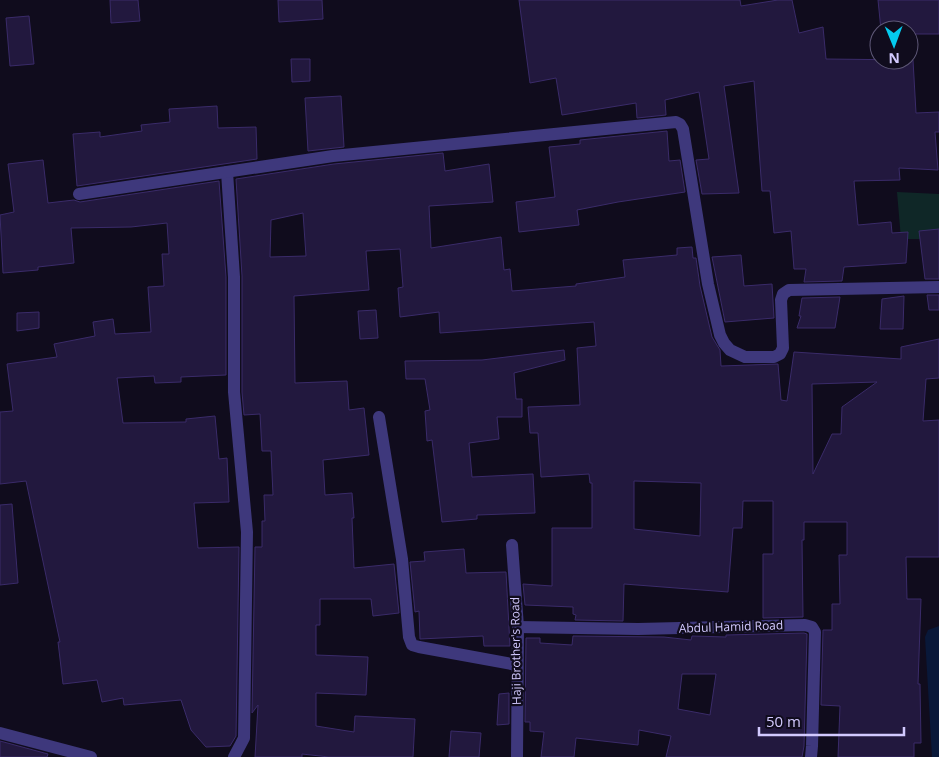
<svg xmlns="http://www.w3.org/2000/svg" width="939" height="757" viewBox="0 0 939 757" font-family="'Open Sans',sans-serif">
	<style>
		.green { fill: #0f2727 }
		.water { fill: #091839 }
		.building { fill: #22183e; stroke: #3a2b69; fill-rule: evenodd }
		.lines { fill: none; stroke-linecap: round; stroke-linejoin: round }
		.minor { stroke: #3e387c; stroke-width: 12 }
		.labels { text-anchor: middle; stroke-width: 4.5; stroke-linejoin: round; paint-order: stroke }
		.street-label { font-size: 12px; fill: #d2c9fe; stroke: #100c1d }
	</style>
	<rect width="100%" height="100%" fill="#100c1d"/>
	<path class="green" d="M897,192L939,194V239H901Z"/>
	<path class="water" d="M939,626V757H932L925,637L928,630Z"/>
	<g class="building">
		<path d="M110,0H138L140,21L111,23Z"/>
		<path d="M278,0H322L323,19L279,22Z"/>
		<path d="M519,0H740L741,6L778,0H792L799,33L823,27L826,59L913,60L916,113L939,112V132H935L938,170L899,168L900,180L854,181L858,225L891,222L892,233L908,232L906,263L844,267L842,281L804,282L806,269H794L791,231L774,233L770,191H762L754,81L724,86L739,193L702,194L696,160L709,159L699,92L665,100L666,115L637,118L636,103L562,115L556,78L530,83Z"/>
		<path d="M878,0H939V34H909V30H881Z"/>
		<path d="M29,16L34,64L10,66L6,18Z"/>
		<path d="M291,59H310V81L292,82Z"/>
		<path d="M341,96L344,147L308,151L305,98Z"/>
		<path d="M217,106L218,128L256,127L257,159L77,186L73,134L100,132V137L142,131L141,125L170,122L169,109Z"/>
		<path d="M667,131L669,161L680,160L685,192L618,202L577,210L579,225L519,232L516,202L555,197L549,147L580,144V140Z"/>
		<path d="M443,153L445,171L489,164L493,202L429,206L431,248L501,237L504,270L510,269L512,291L576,286V284L625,277L623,260L677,255V248L692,247L693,258H696L700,286L712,337L720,350L721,366L778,364L781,400L787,401L794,352L901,359V347L939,339V378L926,379L923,421L939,420V557H906L907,599H921L918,684H920L921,743H914V757H838L840,706L821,705L823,630H832V604H840L839,555H847V522H804V540H802L803,617L763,618V554H773V501H743L742,528H733L728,592L624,584L623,621L575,620L576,615L573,614V607L525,605L523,584L552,586V528H592V483H590L589,474L541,477L538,433H530L528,407L580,405L577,348L596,346L594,322L440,333L439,312L400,317L398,288L403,287L400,249L366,251L369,290L294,296L295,383L347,381L349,410L364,408L369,455L323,460L325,495L352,493L354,518H352L354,568L394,564L399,613L373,616L371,599H320V625H316V655L368,657L366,695L316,693V726L354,732L355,716L415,719L413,757H329L302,754V757H255L258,705L252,713L255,547H262V521H265L264,495H273L271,451H262L260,414L244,415L242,392V276L236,179L334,164ZM303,213L306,256L270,257L271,220ZM877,382L842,407L841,434H832L813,474L812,384ZM634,481L701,483L700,536L634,529Z"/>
		<path d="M43,160L48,203L74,200L80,202L219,181L226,277V375L181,377V382L155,383L154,376L117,378L123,423L186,422V419L215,416L219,459L227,458L229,502L194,503L198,548L239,547L236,736L230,746L206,747L191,730L181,700L124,705L123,698L102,702L97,680L63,684L58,642H60L26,481L0,484V412L13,411L7,364L57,357L54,344L95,336L93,322L113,319L115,334L151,332L148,287L164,286L162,254H169L167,223L131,227L71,228L74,263L38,267V270L3,273L0,215L14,212L8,164Z"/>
		<path d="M939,229V279H925L919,231Z"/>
		<path d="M741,255L744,286L772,284L774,318L725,322L712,257Z"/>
		<path d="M927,295H939V310H929Z"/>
		<path d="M904,296L903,329H880L882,299Z"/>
		<path d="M840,297L835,328H797L801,316H799L802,298Z"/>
		<path d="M376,310L378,338L360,339L358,311Z"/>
		<path d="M39,312V328L17,331V313Z"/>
		<path d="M564,350L565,360L514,373L516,399H522V417H497L499,439L469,443L472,477L533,474L535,513L477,515V519L442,522L432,440L427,441L425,411L430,410L425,379H406L405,361L482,360Z"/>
		<path d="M12,504L18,583L0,585V505Z"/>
		<path d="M464,549L466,573L506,572L510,646H484L483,636L420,639L419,611L415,612L410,562L425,561L424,552Z"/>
		<path d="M804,633L807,634L804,746L802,757H666L671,736L639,730L638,745L576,738L574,757H541L544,732L530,731V722H525L526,638H540V643L572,645L573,636L664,637L691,640L692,636L726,637V635ZM682,674H716L710,715L678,709Z"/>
		<path d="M509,693V724L497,725L499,694Z"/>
		<path d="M451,731L481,733L479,757H449Z"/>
		<path d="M0,741L48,754L47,757H0Z"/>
	</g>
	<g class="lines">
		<g class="minor">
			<path d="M227,172L234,277V392L247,532L244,738L234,757"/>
			<path d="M79,194L333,156L676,122L680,124L683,129L708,284L720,335L724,343L730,350L745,357H774L780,354L783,348L781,300L783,294L789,290L939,287"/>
			<path d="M379,417L402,559L409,637L412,645L419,647L517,665"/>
			<path d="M512,545L518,627L517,757"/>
			<path d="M518,627L638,629L805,625L812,627L815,632L812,746L811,757"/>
			<path d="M0,733L91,757"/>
		</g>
	</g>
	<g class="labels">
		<g class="street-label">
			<text transform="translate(731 627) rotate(-2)" y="4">Abdul Hamid Road</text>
			<text transform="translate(516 651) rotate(-91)" y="4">Haji Brother's Road</text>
		</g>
	</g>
	<g transform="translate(894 45) rotate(179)"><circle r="24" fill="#100c1d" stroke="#5e5877"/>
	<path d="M0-4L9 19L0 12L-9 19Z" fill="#04cbef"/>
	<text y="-8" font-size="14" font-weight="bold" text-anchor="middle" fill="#d2c9fe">N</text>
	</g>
	<path d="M759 727v8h145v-8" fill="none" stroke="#d2c9fe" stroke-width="2.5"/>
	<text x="766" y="727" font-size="15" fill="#d2c9fe" stroke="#100c1d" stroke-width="4" paint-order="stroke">50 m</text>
</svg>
